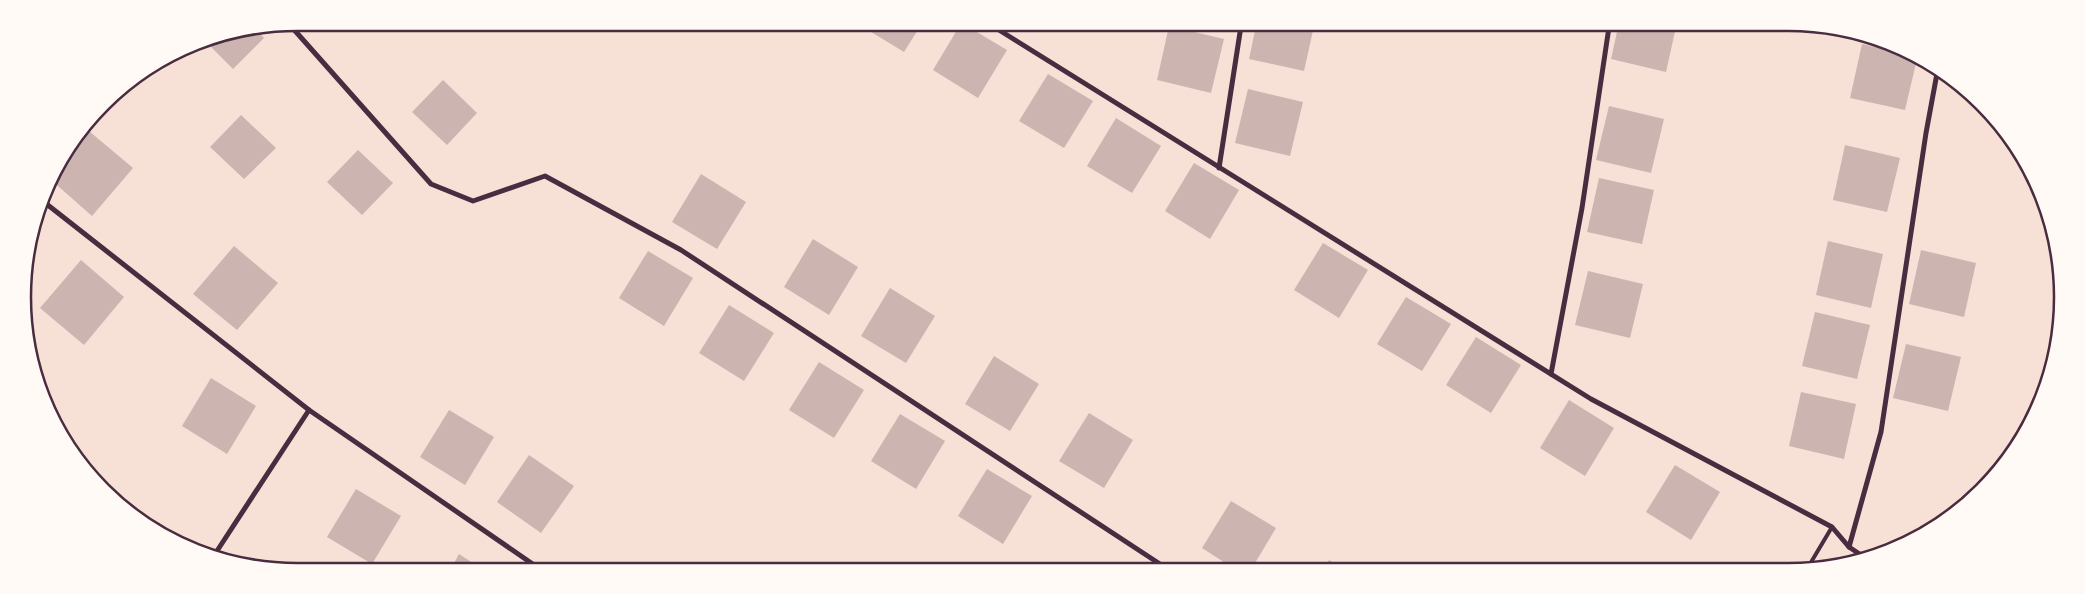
<svg xmlns="http://www.w3.org/2000/svg" width="2085" height="594" viewBox="0 0 2085 594" font-family="Montserrat,sans-serif">
	<style>
		.building { fill: #ccb4b1 }
		.lines { fill: none; stroke-linecap: round; stroke-linejoin: round }
		.service { stroke: #4a2c40; stroke-width: 4 }
		.minor { stroke: #4a2c40; stroke-width: 5 }
		.rim { fill: none; stroke: #4a2c40; stroke-width: 2.5 }
	</style>
	<rect width="100%" height="100%" fill="#f7e1d7"/>
	<g class="building">
		<path d="M858,24L921,25L904,52Z"/>
		<path d="M960,25H965L1007,50L978,98L933,70Z"/>
		<path d="M1169,26L1224,39L1211,93L1157,80Z"/>
		<path d="M1256,26H1314L1304,71L1249,59Z"/>
		<path d="M1618,27H1676L1666,72L1611,59Z"/>
		<path d="M257,30L264,38L233,69L205,41Z"/>
		<path d="M1862,44L1904,54L1917,59L1905,110L1850,98Z"/>
		<path d="M1048,74L1093,101L1064,148L1019,121Z"/>
		<path d="M443,80L477,113L447,145L412,112Z"/>
		<path d="M1248,89L1303,102L1290,156L1235,143Z"/>
		<path d="M1609,106L1664,119L1651,173L1596,160Z"/>
		<path d="M241,115L276,148L244,179L210,147Z"/>
		<path d="M1116,118L1161,146L1132,193L1087,166Z"/>
		<path d="M89,131L133,168L92,216L50,179L53,173Z"/>
		<path d="M1845,145L1900,158L1887,212L1833,200Z"/>
		<path d="M358,150L393,183L362,215L327,182Z"/>
		<path d="M1194,163L1239,190L1210,239L1165,211Z"/>
		<path d="M701,174L746,202L717,249L672,222Z"/>
		<path d="M1599,178L1654,190L1642,244L1587,232Z"/>
		<path d="M813,239L858,267L829,315L784,287Z"/>
		<path d="M1828,241L1883,254L1871,308L1816,295Z"/>
		<path d="M1323,243L1368,270L1339,318L1294,290Z"/>
		<path d="M234,246L278,283L237,330L193,294Z"/>
		<path d="M1921,250L1976,263L1964,317L1909,304Z"/>
		<path d="M648,251L693,278L664,326L619,298Z"/>
		<path d="M81,260L124,297L84,345L40,308Z"/>
		<path d="M1588,271L1643,284L1630,338L1575,325Z"/>
		<path d="M890,288L935,316L906,363L861,336Z"/>
		<path d="M1406,297L1451,324L1422,371L1377,344Z"/>
		<path d="M729,305L774,333L744,381L699,353Z"/>
		<path d="M1815,312L1870,325L1857,379L1802,366Z"/>
		<path d="M1476,337L1521,365L1491,413L1446,385Z"/>
		<path d="M1906,344L1961,357L1948,411L1893,398Z"/>
		<path d="M994,356L1039,384L1010,431L965,404Z"/>
		<path d="M819,362L864,390L834,438L789,410Z"/>
		<path d="M211,378L256,406L227,454L182,426Z"/>
		<path d="M1801,392L1856,404L1844,459L1789,446Z"/>
		<path d="M1569,400L1614,428L1585,476L1540,448Z"/>
		<path d="M449,410L494,437L465,485L420,457Z"/>
		<path d="M1089,413L1133,440L1104,488L1059,461Z"/>
		<path d="M900,414L945,441L916,489L871,461Z"/>
		<path d="M529,455L574,486L541,533L497,502Z"/>
		<path d="M1675,465L1720,492L1691,540L1646,512Z"/>
		<path d="M987,469L1032,496L1003,544L958,516Z"/>
		<path d="M356,489L401,516L372,564L327,537Z"/>
		<path d="M1231,501L1276,528L1252,568H1233L1202,548Z"/>
		<path d="M459,554L479,567H452Z"/>
		<path d="M1329,560L1343,568H1324Z"/>
	</g>
	<g class="lines">
		<path class="service" d="M1807,569L1832,527"/>
		<g class="minor">
			<path d="M289,24L431,184L473,201L545,176L681,250L1166,568"/>
			<path d="M991,25L1591,399L1832,527L1849,547L1864,557"/>
			<path d="M1219,168L1241,26"/>
			<path d="M44,202L309,410L537,567"/>
			<path d="M1551,374L1582,208L1609,27"/>
			<path d="M1849,547L1881,432L1926,133L1938,68"/>
			<path d="M215,554L309,410"/>
		</g>
	</g>
	<path d="M0 0H2085V594H0ZM297 31H1788A266 266 0 0 1 2054 297V297A266 266 0 0 1 1788 563H297A266 266 0 0 1 31 297V297A266 266 0 0 1 297 31Z" fill="#fffaf5" fill-rule="evenodd"/>
	<path class="rim" d="M297 31H1788A266 266 0 0 1 2054 297V297A266 266 0 0 1 1788 563H297A266 266 0 0 1 31 297V297A266 266 0 0 1 297 31Z"/>
</svg>
